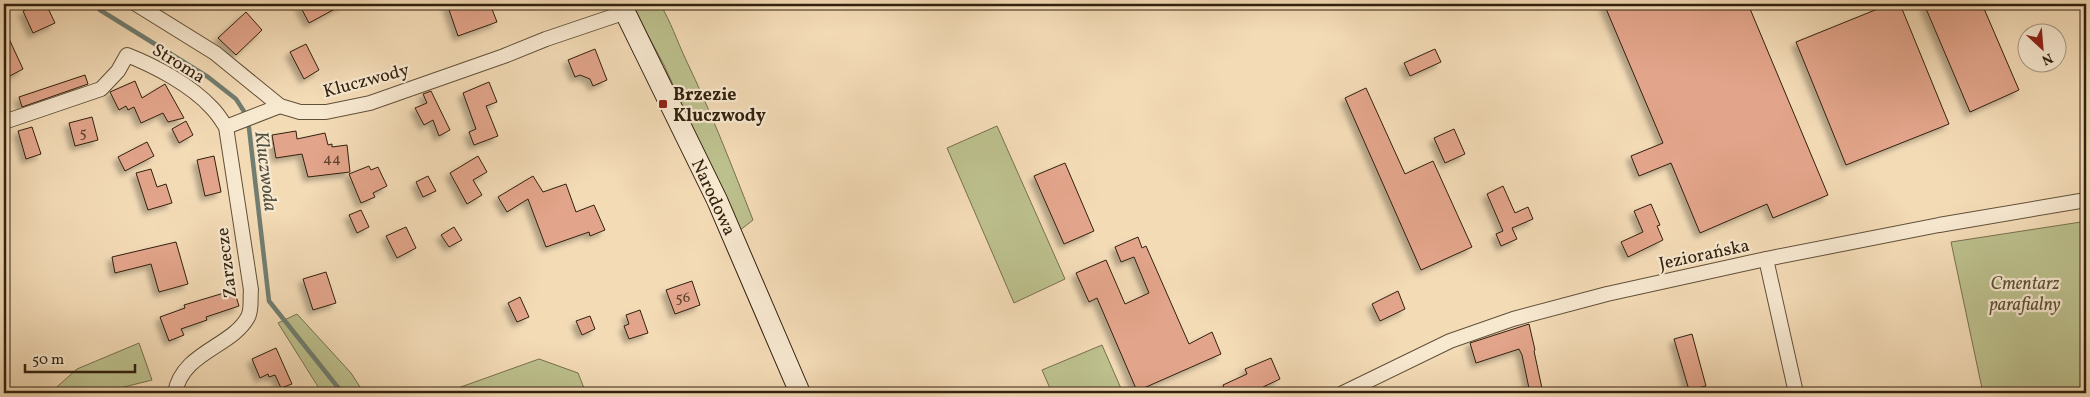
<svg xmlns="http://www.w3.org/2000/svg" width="2090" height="397" viewBox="0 0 2090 397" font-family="Vollkorn,serif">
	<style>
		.green { fill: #bcc08d; stroke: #77704e }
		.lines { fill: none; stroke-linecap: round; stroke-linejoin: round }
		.stream { stroke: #717d70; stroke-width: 4.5 }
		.building { fill: #e2a48a; stroke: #32210e; filter: url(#shadow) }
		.street-casing { stroke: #625038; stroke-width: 16 }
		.secondary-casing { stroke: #32210e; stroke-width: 22 }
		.street { stroke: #f7e8d0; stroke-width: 14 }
		.secondary { stroke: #f7e8d0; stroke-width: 20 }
		.poi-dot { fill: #8f2418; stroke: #f7e8d0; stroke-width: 2 }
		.labels { text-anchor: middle; stroke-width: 4.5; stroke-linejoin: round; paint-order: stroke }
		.number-label { font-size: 15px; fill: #5e422d }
		.street-label { font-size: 18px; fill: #32210e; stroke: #f7e8d0 }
		.poi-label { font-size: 18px; font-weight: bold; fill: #32210e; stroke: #f7e8d0; text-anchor: start }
		.park-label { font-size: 18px; font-style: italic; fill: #5b5134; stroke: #f7e8d0 }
		.water-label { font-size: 19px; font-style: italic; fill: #524f3f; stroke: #f7e8d0 }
	</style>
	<defs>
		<filter id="shadow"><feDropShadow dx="-4.5" dy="4.5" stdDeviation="2.5" flood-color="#0004"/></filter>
	</defs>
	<rect width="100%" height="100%" fill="#f3dbb6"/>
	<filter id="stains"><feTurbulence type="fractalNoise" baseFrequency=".004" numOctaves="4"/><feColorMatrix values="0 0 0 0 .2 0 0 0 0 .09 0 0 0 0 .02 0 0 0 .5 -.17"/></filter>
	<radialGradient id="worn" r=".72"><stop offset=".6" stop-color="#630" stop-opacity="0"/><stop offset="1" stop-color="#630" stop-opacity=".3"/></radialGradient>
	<g class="green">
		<path d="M631,4H660C671,22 677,41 686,60C711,112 732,166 753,220L739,231L664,65Z"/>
		<path d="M997,126L1065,279L1014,303L947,148Z"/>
		<path d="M2081,222L2086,250V393H1983L1951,242Z"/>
		<path d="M297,314L351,373L364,393H322L278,323Z"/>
		<path d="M139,343L152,380L124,387L114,393H50L77,369Z"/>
		<path d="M1102,345L1123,393H1052L1042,370Z"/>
		<path d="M539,359L578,373L586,393H444Z"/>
	</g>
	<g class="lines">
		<path class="stream" d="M95,4L100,10L208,77L236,99L245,113L249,128L269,301L340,390V393"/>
	</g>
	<g class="building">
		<path d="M39,4H46L55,23L33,33L23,11Z"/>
		<path d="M299,4H344L309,23Z"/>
		<path d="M447,4H490L497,22L458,36Z"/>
		<path d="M1604,4H1748L1828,195L1773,218L1767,204L1700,233L1671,163L1639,176L1631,156L1663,143Z"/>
		<path d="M1890,4H1900L1949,124L1846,165L1796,42Z"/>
		<path d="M1924,4H1982L2019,90L1970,112Z"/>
		<path d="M246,12L262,30L236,55L218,38Z"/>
		<path d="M4,28L23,69L4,79Z"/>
		<path d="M306,44L319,70L304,79L290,52Z"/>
		<path d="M595,49L607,80L593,86L590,79L580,75L575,77L568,60Z"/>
		<path d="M1435,49L1441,62L1410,76L1404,63Z"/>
		<path d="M85,75L88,84L22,107L19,97Z"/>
		<path d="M135,81L142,98L165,84L184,118L168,122L163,113L141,123L134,107L128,110L126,106L119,110L110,92Z"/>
		<path d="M489,82L497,102L486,106L498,136L474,145L469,132L476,129L463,93Z"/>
		<path d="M1366,88L1405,174L1433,161L1472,247L1421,270L1345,98Z"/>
		<path d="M431,91L450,130L439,136L433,120L424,125L415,108L427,103L423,94Z"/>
		<path d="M92,117L98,140L75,146L69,123Z"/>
		<path d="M186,121L193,135L179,143L172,129Z"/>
		<path d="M32,127L41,154L26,159L18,131Z"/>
		<path d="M1454,129L1465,154L1445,163L1434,138Z"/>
		<path d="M296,131L297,139L325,133L328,145L332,144V147L347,145L350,172L308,177L302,154L276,158L272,135Z"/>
		<path d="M147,142L154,156L125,171L118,157Z"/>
		<path d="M214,156L221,192L205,196L197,160Z"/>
		<path d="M478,156L487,172L473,180L482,195L467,204L450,173Z"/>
		<path d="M1065,163L1094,231L1064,244L1034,176Z"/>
		<path d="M369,166L371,170L378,167L387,186L373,193L375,197L361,203L349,174Z"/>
		<path d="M151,169L157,187L166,184L172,203L148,210L136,173Z"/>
		<path d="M428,176L436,191L423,197L416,182Z"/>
		<path d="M533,176L543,192L566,184L576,212L594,205L605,230L590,236L589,232L546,247L528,199L507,212L498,197Z"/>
		<path d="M1503,186L1515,213L1528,207L1533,219L1512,228L1517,239L1501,246L1496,234L1503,231L1487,194Z"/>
		<path d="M1651,204L1660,225L1657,226L1663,240L1628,257L1621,242L1643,232L1634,211Z"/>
		<path d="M361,210L369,227L357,233L349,215Z"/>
		<path d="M406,227L416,248L397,258L386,236Z"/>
		<path d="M454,227L462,240L449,247L441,235Z"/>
		<path d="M1138,237L1142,248L1146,246L1189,344L1212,332L1221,354L1137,391L1097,298L1089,302L1076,273L1106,260L1125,304L1149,293L1134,257L1121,262L1115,247Z"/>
		<path d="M176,242L188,284L159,292L151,264L115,273L112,257Z"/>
		<path d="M326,272L336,303L313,310L303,279Z"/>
		<path d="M692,281L700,305L675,314L666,290Z"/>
		<path d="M234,290L239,306L206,317L207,320L181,329L184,335L169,341L160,317L185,308L184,305Z"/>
		<path d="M1398,291L1405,309L1380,321L1372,304Z"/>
		<path d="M520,297L529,317L517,322L508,303Z"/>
		<path d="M640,310L648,333L629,339L624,326L629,324L626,315Z"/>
		<path d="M590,316L595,329L582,335L576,321Z"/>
		<path d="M1529,324L1535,350L1534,351L1543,393H1530L1522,355L1519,349L1476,363L1470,343Z"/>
		<path d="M1692,334L1706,386L1689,390L1674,339Z"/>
		<path d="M276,348L292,384L281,388L275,375L269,377L268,374L260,378L252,359Z"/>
		<path d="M1271,358L1280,379L1263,387L1266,393H1226L1223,385L1247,374L1245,369Z"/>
	</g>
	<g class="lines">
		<defs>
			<g id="street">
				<path d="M136,4L215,53L280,106L300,112H326L370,103L504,56L546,39L626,12"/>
				<path d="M4,122L101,89L118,71L127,55C155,66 191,85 212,108C218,114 222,121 226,127L251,290C250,297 252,310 248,317C232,347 182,352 175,393"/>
				<path d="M226,127L280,106"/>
				<path d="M1766,259L1796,393"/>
				<path d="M1343,393L1450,341L1513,319L1607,294L1766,259L1939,225L2086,200"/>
			</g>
			<path id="secondary" d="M621,4L717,200L800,393"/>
		</defs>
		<use href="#street" class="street-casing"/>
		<use href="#secondary" class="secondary-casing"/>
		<use href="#street" class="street"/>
		<use href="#secondary" class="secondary"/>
	</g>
	<rect class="poi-dot" x="658" y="99" width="10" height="10" rx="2.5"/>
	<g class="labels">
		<g class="number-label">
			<text x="83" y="137">5</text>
			<text x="332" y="163">44</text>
			<text x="683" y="302">56</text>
		</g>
		<g class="street-label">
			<text transform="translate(179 63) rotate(32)" y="6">Stroma</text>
			<text transform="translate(366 80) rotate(-15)" y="6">Kluczwody</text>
			<text transform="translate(714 197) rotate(65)" y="6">Narodowa</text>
			<text transform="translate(1704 254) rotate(-12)" y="6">Jeziorańska</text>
			<text transform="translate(226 263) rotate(-97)" y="6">Zarzecze</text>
		</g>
		<g class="poi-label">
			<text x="673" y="100">Brzezie<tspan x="673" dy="21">Kluczwody</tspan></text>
		</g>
		<g class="park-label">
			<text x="2025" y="289">Cmentarz<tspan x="2025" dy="21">parafialny</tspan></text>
		</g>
		<g class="water-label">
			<text transform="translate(267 171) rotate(83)" y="7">Kluczwoda</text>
		</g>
	</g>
	<rect width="2090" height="397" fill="none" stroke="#f3dbb6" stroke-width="20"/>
	<rect x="5" y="5" width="2080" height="387" fill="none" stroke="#32210e" stroke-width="2.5"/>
	<rect x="10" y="10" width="2070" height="377" fill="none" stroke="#32210e"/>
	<g transform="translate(2042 48) rotate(154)"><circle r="24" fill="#f7e8d0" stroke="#a89882"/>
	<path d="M0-4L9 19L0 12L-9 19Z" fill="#8f2418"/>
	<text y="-8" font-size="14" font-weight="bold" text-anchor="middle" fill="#32210e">N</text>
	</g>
	<path d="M25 364v8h110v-8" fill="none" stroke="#32210e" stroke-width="2.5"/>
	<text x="32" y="364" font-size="15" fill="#32210e" stroke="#f7e8d0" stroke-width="4" paint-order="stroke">50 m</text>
	<rect width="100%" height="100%" filter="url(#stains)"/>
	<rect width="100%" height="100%" fill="url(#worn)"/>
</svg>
